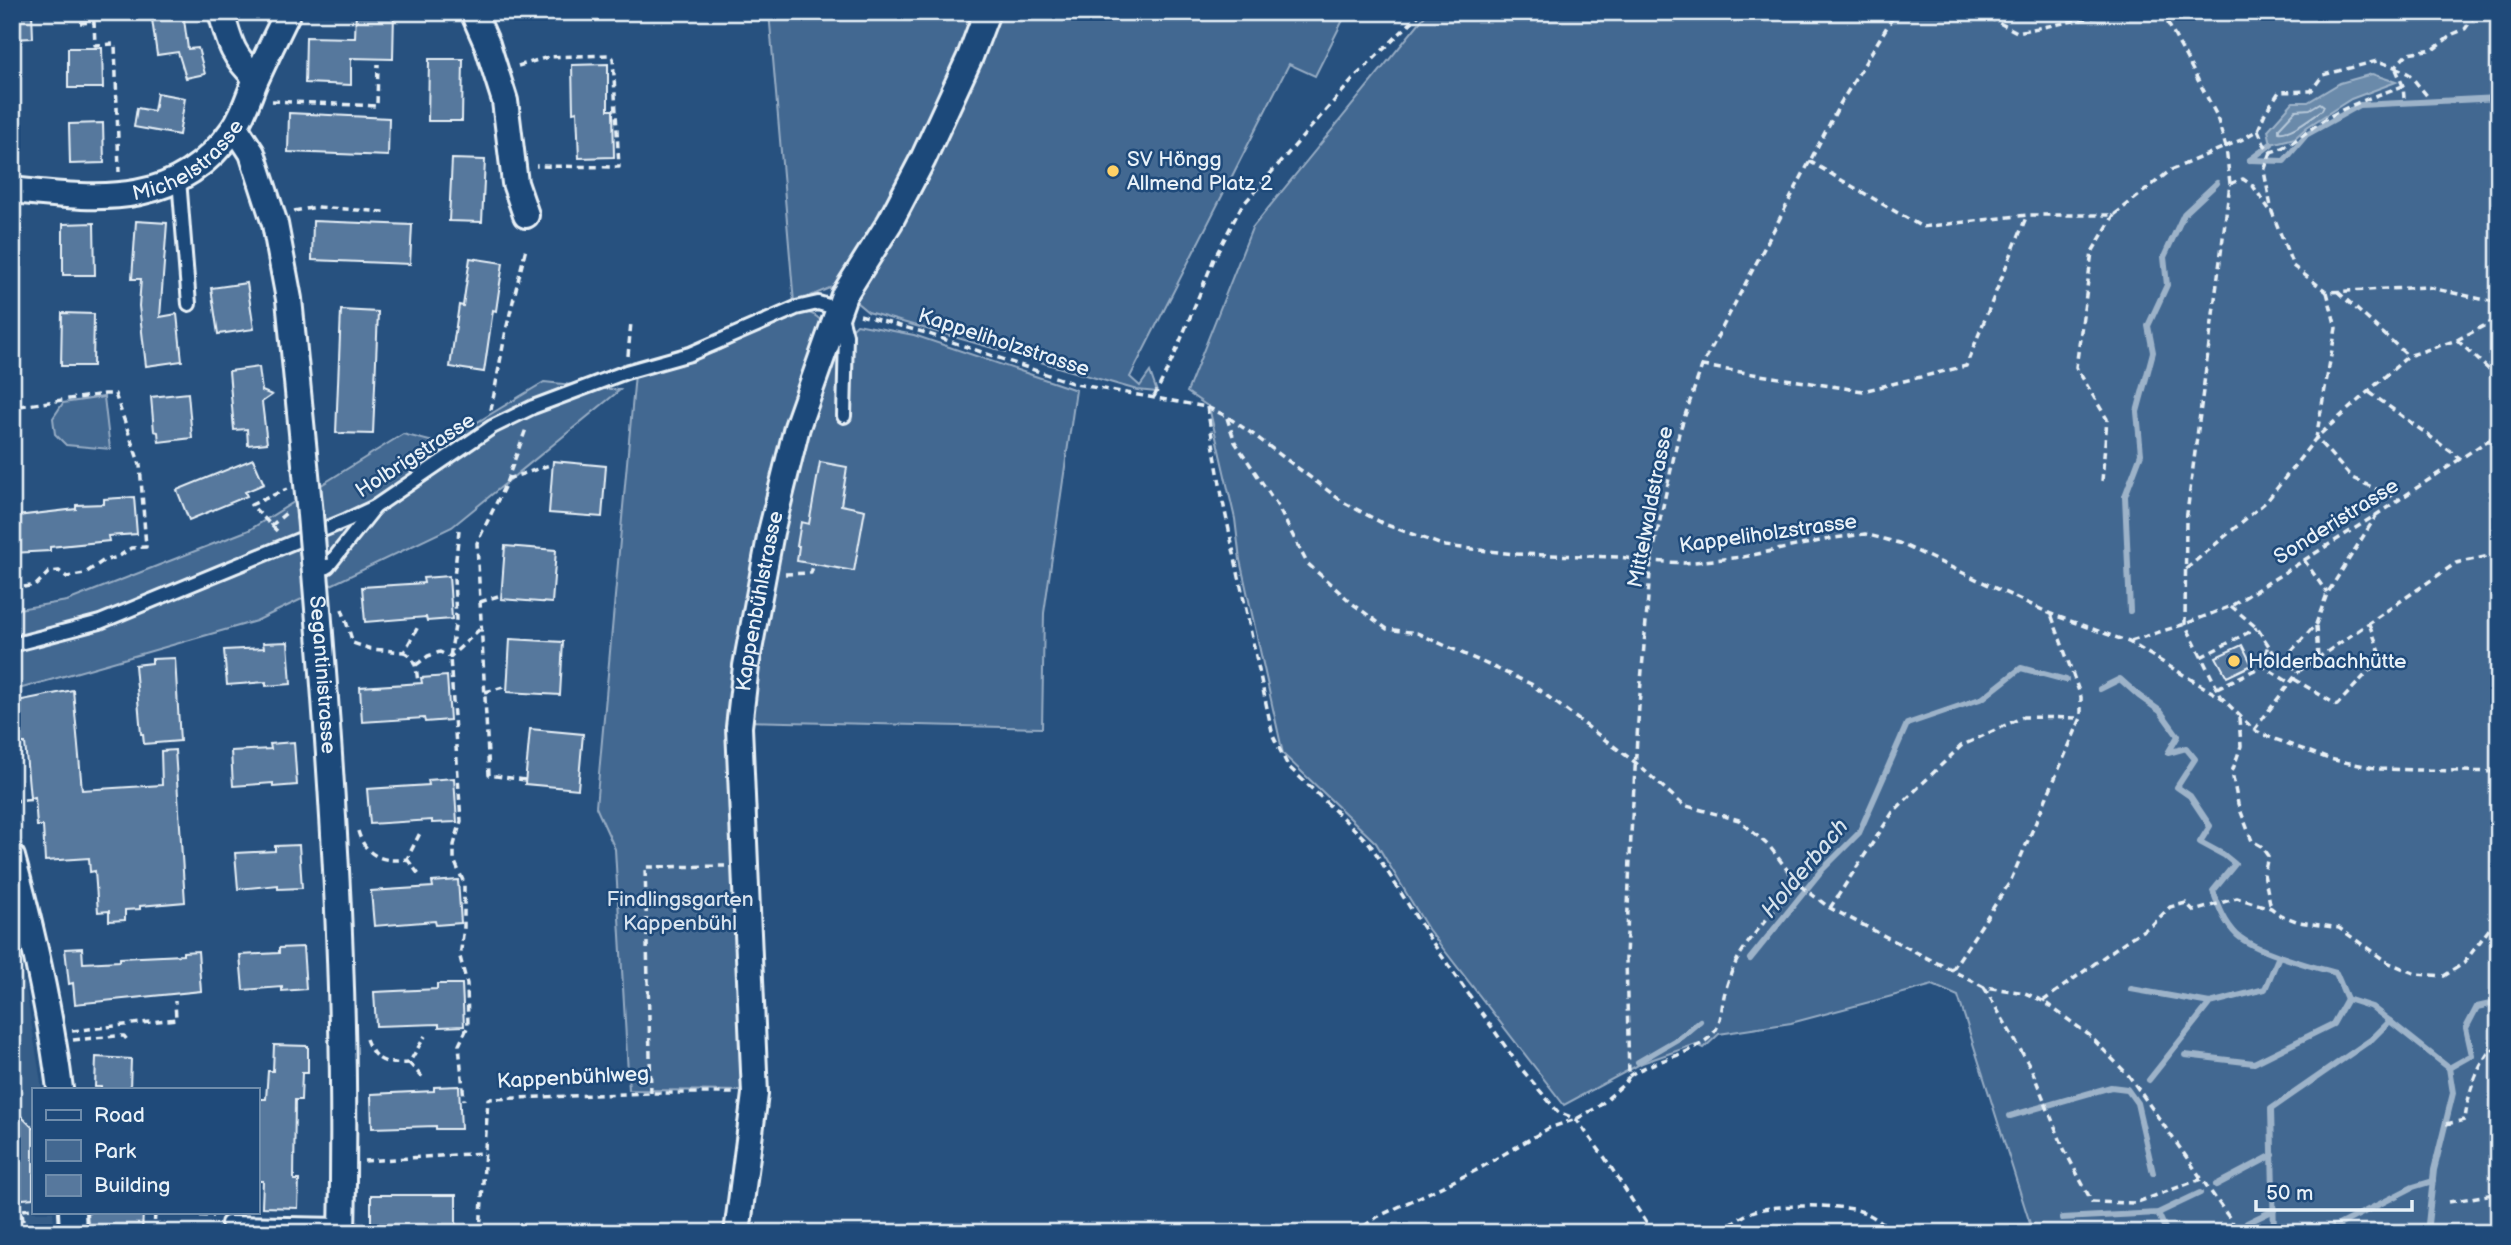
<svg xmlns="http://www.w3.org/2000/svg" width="2511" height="1245" viewBox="0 0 2511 1245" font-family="'Balsamiq Sans',sans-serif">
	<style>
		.built { fill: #355d88 }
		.green { fill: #436891; stroke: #96acc4; stroke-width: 2 }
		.water { fill: #6b8aaa; stroke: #9db3c9; stroke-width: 2 }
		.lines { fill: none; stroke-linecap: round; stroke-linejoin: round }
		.shore { stroke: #b6c8d9; stroke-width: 2 }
		.stream { stroke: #9db3c9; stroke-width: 6 }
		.building { fill: #57789d; stroke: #e8f1f8; stroke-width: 2 }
		.lane-casing { stroke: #e8f1f8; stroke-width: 18 }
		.street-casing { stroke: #e8f1f8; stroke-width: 30 }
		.path { stroke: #e8f1f8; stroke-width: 3.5; stroke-dasharray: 7 5; stroke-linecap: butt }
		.lane { stroke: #1f4a7a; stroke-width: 12 }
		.street { stroke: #1f4a7a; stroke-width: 24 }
		.street-bridge-casing { stroke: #e8f1f8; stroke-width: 30; stroke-linecap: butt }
		.street-bridge { stroke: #1f4a7a; stroke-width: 24 }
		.poi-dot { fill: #ffd166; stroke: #1f4a7a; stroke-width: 2.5 }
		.labels { text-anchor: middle; stroke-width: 5; stroke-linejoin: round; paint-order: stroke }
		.street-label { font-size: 21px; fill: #e8f1f8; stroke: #1f4a7a }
		.poi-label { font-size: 21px; fill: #e8f1f8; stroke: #1f4a7a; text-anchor: start }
		.park-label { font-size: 21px; fill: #d8e3ee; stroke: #1f4a7a }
		.water-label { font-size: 23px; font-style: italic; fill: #d5e2ec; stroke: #1f4a7a }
	</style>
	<rect width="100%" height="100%" fill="#27517f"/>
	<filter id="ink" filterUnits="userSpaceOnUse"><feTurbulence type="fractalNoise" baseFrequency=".0143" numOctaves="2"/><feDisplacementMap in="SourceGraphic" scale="14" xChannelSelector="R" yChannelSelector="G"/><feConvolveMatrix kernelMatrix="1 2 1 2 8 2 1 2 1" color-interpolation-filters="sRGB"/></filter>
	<g filter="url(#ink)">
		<path class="built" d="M12,929L27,996L42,1089H33V1212H53L55,1233H12Z"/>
		<g class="green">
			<path d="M769,12H983L965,59L844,282L794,303Z"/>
			<path d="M993,12H1347L1315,76L1289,64L1130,377L1140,386L1150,372L1157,392L1137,390L868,312L856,302L857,289Z"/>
			<path d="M1428,12H2499V1233H2033L1958,996L1933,985L1791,1023L1719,1034L1704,1048L1696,1044L1642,1063L1564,1105L1428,929L1376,843L1283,754L1240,560L1235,519L1209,407L1187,392L1252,228Z"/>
			<path d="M802,311C815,314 821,318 826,329L738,667L749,1091L629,1090L615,849L596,807L635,374L715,352Z"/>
			<path d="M857,324L914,335L1076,390L1044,613L1042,728L745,721L767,584L830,350Z"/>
			<path d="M544,382L620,390L452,527L256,621L12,691V610L67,601L249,530L403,434L441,444Z"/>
			<path d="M104,397L110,449L66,445L55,434L53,418L63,403Z"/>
		</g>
		<path class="water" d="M2372,74L2396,82L2351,99L2307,127L2295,138L2271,144L2268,130L2293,102H2308L2340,83Z"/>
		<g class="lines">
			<path class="shore" d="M2320,103L2324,106L2322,110C2311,117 2291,134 2279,132V128L2296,110L2310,109Z"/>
			<g class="stream">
				<path d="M2250,160L2284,161L2306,135L2360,105L2499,98"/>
				<path d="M2250,160L2271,144"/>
				<path d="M2130,611L2125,496L2141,454L2137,412L2153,352L2148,326L2167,285L2164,257L2184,214L2217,183"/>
				<path d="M2100,689L2120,679L2139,696L2160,711L2178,736L2168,753L2186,748L2195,759L2177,787L2190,796L2210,826L2200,842L2224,855L2235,864L2213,891C2219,907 2224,922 2237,935C2256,952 2311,966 2336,973L2347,999L2372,1007L2449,1068L2472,1055L2466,1028L2477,1007L2499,1002"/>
				<path d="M1750,959L1821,871L1859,833L1907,724L1983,698L2021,668L2066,680"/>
				<path d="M2131,989L2210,1003"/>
				<path d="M2185,1055L2254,1063L2333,1024L2347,999"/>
				<path d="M1638,1062L1681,1037L1700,1021"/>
				<path d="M2149,1080L2210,1003L2265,989L2279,956"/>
				<path d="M2010,1116L2111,1087L2127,1089L2137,1103L2153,1173"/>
				<path d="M2216,1185L2273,1155"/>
				<path d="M2158,1213L2167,1233"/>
				<path d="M2062,1218L2158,1213L2200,1193"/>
				<path d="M2247,1223L2274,1210"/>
				<path d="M2274,1233L2271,1109L2372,1039L2390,1021"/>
				<path d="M2323,1233L2413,1187L2433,1181"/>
				<path d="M2427,1233L2434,1170L2453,1093L2449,1068"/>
			</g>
		</g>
		<g class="building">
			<path d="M12,12H32L33,38L12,39Z"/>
			<path d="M151,12H183L188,49L198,48L205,74L186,78L178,52L157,55Z"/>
			<path d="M356,12H394L393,59L351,58V85L305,83L306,37L355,38Z"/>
			<path d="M68,48H102L103,88H68Z"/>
			<path d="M429,59H463L462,121H428Z"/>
			<path d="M608,64V110H613L614,157L579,158L577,111L573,112L572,65Z"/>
			<path d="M157,93L185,98L179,135L134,127L137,108L154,111Z"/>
			<path d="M289,113L389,118L388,156L288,152Z"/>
			<path d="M103,123L104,163L70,164L69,124Z"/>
			<path d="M452,159L485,160L482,222L449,221Z"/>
			<path d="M136,221L167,223L160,317L177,314L182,361L146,366L139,306L141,279H132Z"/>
			<path d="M313,221L412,225L410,264L312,260Z"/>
			<path d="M94,223L95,275H63V224Z"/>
			<path d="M470,258L503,263L496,311L493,310L484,372L450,367L459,305L463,306Z"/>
			<path d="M247,283L254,329L218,334L211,288Z"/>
			<path d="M341,310L378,312L373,434L336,433Z"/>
			<path d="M62,313L94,314L93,366H61Z"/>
			<path d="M259,367L262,391L272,395L262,402L267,443L248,445L247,429L234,430L229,371Z"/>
			<path d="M188,393L192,438L159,442L158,432L154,431L151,397Z"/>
			<path d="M253,459L264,484L245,492L247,496L189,520L177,490Z"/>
			<path d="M553,461L606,466L602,517L549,513Z"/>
			<path d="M820,462L847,467L841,505L865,510L854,571L797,561L799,546H797L801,522L809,524Z"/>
			<path d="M134,497L137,534L108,536L109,541L50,547V551L12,553V520H17V516L76,509V505L104,504V499Z"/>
			<path d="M505,546L556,550L552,603L501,599Z"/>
			<path d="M449,576L452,619L427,621L426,617L365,622L362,587L424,583L423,578Z"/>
			<path d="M510,639L563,642L560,695L507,692Z"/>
			<path d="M288,642L291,684L266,686V682L227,685L224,650L264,648L263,643Z"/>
			<path d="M2242,645L2252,665L2227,677L2216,657Z"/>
			<path d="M175,658L180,741L144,744L143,734H141L135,665L152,663V659Z"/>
			<path d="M447,676L450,720L425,722L424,718L362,722L360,687L422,683L421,678Z"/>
			<path d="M73,690L82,790L162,785L161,751L175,750L185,902L140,906V909L125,910V920L109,921V911L98,912L95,871L90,872L89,858L45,861L43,826H37L35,797L30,798L25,743H17L12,702Z"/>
			<path d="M530,729L583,734L578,789L525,784Z"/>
			<path d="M294,742L297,785L273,787V783L233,786L231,751L271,749L270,744Z"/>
			<path d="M454,778L457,822L432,823V820L370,824L367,789L429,785L428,780Z"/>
			<path d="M299,845L302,888L278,889V885L238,889L235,853L275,851V846Z"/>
			<path d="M458,880L461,923L436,925L435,921L374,926L371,891L433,887L432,882Z"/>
			<path d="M303,947L306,989L282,991V987L243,990L240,955L279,953V948Z"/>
			<path d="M82,948L83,963L120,961V958L183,955V952L198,951L201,991L75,1004L73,983L69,984L65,949Z"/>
			<path d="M437,984H462L464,1026L439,1027V1024L376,1026L374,992L437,989Z"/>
			<path d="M274,1045L308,1046V1073H302L301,1100H295L294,1180H299L298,1208L262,1207L263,1181H258L257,1125H259L260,1099H266L268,1071H273Z"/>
			<path d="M96,1057L131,1059L130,1089H101V1087H95Z"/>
			<path d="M459,1086L461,1129H436V1126L372,1128L371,1094L434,1091V1087Z"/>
			<path d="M12,1107L33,1128V1198L12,1200Z"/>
			<rect x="371" y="1195" width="85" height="35"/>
			<path d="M87,1212H143L142,1233H114V1227L88,1225Z"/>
		</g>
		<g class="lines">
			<defs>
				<g id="lane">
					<path d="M179,179L189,304"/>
					<path d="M315,574L328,566L375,507"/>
					<path d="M12,645L100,622L347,520L375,507L492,427L533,407L626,372L690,354L796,308L818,303L839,309L846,335L844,416"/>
					<path d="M228,1223L342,1225"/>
				</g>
				<g id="street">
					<path d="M221,12C230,44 232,55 256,78"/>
					<path d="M473,12L487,44L505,101L515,183L526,215"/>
					<path d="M235,127L252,153L275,224L289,299L310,515"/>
					<path id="s1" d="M12,190C99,199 177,210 234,128C244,114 249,95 256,79C266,57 277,34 288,12"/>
					<path id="s2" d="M314,561C333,784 348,1009 342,1233"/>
					<path d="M12,857C33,934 50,1010 60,1089"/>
					<path d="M72,1212L73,1233"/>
					<path id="s3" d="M737,1233L755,1094L739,727L746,666L771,532L797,427L844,295L890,222L923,159L970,57L987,12"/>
				</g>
			</defs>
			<use href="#lane" class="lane-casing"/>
			<use href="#street" class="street-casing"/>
			<g class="path">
				<path d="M79,12V23L94,22L95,45L115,44L119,172"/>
				<path d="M1978,12L2017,32L2121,12"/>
				<path d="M2162,12L2216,114L2226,147L2230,184L2186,521L2185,624L2221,696"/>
				<path d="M518,66L548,57L610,55L613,58L619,167L536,166"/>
				<path d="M2395,67L2409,74L2429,98"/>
				<path d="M2396,69L2403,86L2404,98"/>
				<path d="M272,101L377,106L378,64"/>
				<path d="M2258,130L2264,144L2271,152C2293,146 2308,129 2327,118C2351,104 2377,95 2403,86"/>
				<path d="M2271,152L2264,171L2272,212L2293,266L2327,292L2427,287L2499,303"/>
				<path d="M1809,161L1922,227L2027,215H2114L2171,170L2241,140L2258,130L2265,113L2279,92L2311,91L2323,75L2377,61L2395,67L2408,53L2434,49L2453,34L2465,29L2477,12"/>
				<path d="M2230,184L2243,179L2253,186L2269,209"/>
				<path d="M294,211L317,207L386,212"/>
				<path d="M2327,292L2336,328L2316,438L2352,478L2400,500"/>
				<path d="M2338,292L2408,356"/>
				<path d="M860,315L926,333L1075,384L1207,407L1226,416L1254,435L1343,502L1384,524L1445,546L1515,554L1618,557L1651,561L1684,563L1743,557L1834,538L1865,534L1899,543L2051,614L2129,642L2222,698L2254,730L2264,735L2329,759L2380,769L2499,772"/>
				<path d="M2457,340L2499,379"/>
				<path d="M628,356L631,322"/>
				<path d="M1702,366L1863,391L1966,366L2027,215"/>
				<path d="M2369,392L2461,459"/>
				<path d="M1154,397L1174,356L1214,259L1241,207L1356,76L1422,12"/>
				<path d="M12,399L15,453L12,461"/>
				<path d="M1207,407L1223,502L1273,736L1288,766L1370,844L1430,939L1519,1066L1558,1112L1576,1119L1605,1158L1653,1233"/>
				<path d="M491,410L506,330L526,248"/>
				<path d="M1227,418L1235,442L1277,505L1307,563L1353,604L1387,629L1417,633L1531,684L1636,763L1683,805L1739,820L1770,847L1798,884L1830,908L1984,987L2025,993L2043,1001L2089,1035L2129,1076L2240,1233"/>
				<path d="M507,479L553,464"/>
				<path d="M2102,481L2107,419L2076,367L2092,252L2114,215"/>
				<path d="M271,526L286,513"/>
				<path d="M459,530L454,578L456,619L450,657L461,821L454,845V860L464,883V927L460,957L467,984L468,1026L459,1045L464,1100"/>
				<path d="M277,531L251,505L287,489"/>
				<path d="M2304,560L2327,593"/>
				<path d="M2186,569L2267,501L2316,438L2408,356L2457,340L2499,318"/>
				<path d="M785,574L811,573L814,563"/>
				<path d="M12,589L36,585L49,572L59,571L67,577L84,574L103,561L118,557L131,548L146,547L140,465L115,394H105L13,407"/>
				<path d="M480,602L501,595"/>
				<path d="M2231,606L2257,628L2275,655L2299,671"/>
				<path d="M342,609L353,643L371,649L404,652L419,625"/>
				<path d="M2316,626L2318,658"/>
				<path d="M2131,641L2185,624L2231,606L2376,515L2499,433"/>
				<path d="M404,652C416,657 417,672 418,684"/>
				<path d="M2201,657L2257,628"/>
				<path d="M2283,660L2316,624L2327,594L2376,516"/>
				<path d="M416,665L428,656L440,652L450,657L481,628"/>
				<path d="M2263,666L2268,644"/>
				<path d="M2294,679L2337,705L2382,657L2369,624"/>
				<path d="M2217,688L2263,666L2290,683"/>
				<path d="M485,692L507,686"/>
				<path d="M2239,718L2241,746L2232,772L2238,804L2252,841L2261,846L2268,856L2264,874L2271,908"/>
				<path d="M2254,730L2299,671L2456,563L2499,554"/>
				<path d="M525,780L489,775L477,543L506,483L526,429"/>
				<path d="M12,801L36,799"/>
				<path d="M358,831C365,856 383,863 407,859L421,831"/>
				<path d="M407,859L420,876"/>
				<path d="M1830,908L1893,812L1961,746L2023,717L2081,718"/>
				<path d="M1952,970L2010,882L2081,718V697L2051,614"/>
				<path d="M1984,987L2031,1068L2064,1149L2092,1202L2135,1203L2201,1179"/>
				<path d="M2043,1001L2130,938L2151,926L2170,907L2186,903L2194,911L2237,898L2271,908L2280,915L2299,922L2339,928L2387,962L2416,974L2444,976L2464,963L2499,916"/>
				<path d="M72,1031L176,1019L175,1001"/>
				<path d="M366,1039C375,1063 386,1064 409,1063L425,1036"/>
				<path d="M73,1040L117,1036H124L128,1041"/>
				<path d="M409,1063L424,1079"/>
				<path d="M1629,1076C1654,1059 1689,1057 1711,1036C1722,1025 1721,1010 1724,996C1727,983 1733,966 1740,955C1755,930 1778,907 1798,884"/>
				<path d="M651,1093L645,867L725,866"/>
				<path d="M2446,1124L2465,1120C2468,1093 2475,1073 2490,1050L2499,1049"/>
				<path d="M364,1161L484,1153"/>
				<path d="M2449,1202L2499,1193"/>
				<path d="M191,1212V1215L214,1216"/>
				<path d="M24,1233L22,1210L33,1209"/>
				<path d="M154,1233L155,1212"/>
				<path d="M480,1233L488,1099L651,1093H733"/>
				<path d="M1354,1233L1377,1217L1475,1171L1549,1128L1576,1119L1598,1107L1625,1083L1629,1076L1626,958L1631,834L1639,706L1651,561L1679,433L1702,366L1840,104L1896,12"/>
				<path d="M1721,1233C1730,1225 1740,1217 1752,1212C1772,1204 1841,1204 1860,1211C1873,1215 1883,1223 1891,1233"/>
			</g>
			<use href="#lane" class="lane"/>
			<use href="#street" class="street"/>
			<defs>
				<path id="street-bridge" d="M310,515L314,561"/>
			</defs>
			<use href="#street-bridge" class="street-bridge-casing"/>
			<use href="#street-bridge" class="street-bridge"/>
		</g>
	</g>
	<g class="poi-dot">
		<circle cx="1113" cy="171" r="7"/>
		<circle cx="2234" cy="661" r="7"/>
	</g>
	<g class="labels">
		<g class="street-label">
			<text dy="7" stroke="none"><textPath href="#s1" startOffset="187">Michelstrasse</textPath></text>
			<text transform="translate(1004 342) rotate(18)" y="7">Kappeliholzstrasse</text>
			<text transform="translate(415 455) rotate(-33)" y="7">Holbrigstrasse</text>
			<text transform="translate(1650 507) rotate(-79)" y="7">Mittelwaldstrasse</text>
			<text transform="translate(2336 521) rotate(-32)" y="7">Sonderistrasse</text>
			<text transform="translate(1768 533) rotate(-8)" y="7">Kappeliholzstrasse</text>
			<text dy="7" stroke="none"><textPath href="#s3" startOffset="635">Kappenbühlstrasse</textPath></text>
			<text dy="7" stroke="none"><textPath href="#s2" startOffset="114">Segantinistrasse</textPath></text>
			<text transform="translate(573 1077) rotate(-3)" y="7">Kappenbühlweg</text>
		</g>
		<g class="poi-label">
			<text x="1127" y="166">SV Höngg<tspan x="1127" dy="24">Allmend Platz 2</tspan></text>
			<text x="2248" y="668">Holderbachhütte</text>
		</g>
		<g class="park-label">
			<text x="680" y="906">Findlingsgarten<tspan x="680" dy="24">Kappenbühl</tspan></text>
		</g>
		<g class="water-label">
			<text transform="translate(1804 868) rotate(-50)" y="8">Holderbach</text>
		</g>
	</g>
	<rect width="2511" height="1245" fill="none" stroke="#1f4a7a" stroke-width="42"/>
	<rect x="21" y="21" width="2469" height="1203" fill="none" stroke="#e8f1f8" stroke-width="2.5" filter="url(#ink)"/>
	<rect x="32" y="1088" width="228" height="126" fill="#1f4a7a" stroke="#6f8dac" stroke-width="2"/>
	<rect x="46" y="1110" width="35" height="10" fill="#1f4a7a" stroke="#6f8dac" stroke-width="2"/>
	<text x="94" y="1122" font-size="21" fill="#e8f1f8">Road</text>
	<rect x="46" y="1140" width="35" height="21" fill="#436891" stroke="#6f8dac" stroke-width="2"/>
	<text x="94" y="1158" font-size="21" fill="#e8f1f8">Park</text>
	<rect x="46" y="1175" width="35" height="21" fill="#57789d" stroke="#6f8dac" stroke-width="2"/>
	<text x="94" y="1192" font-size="21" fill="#e8f1f8">Building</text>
	<path d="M2256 1200v10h156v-10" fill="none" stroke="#e8f1f8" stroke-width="3.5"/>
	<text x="2266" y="1200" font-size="21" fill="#e8f1f8" stroke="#1f4a7a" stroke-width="5" paint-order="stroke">50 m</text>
</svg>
